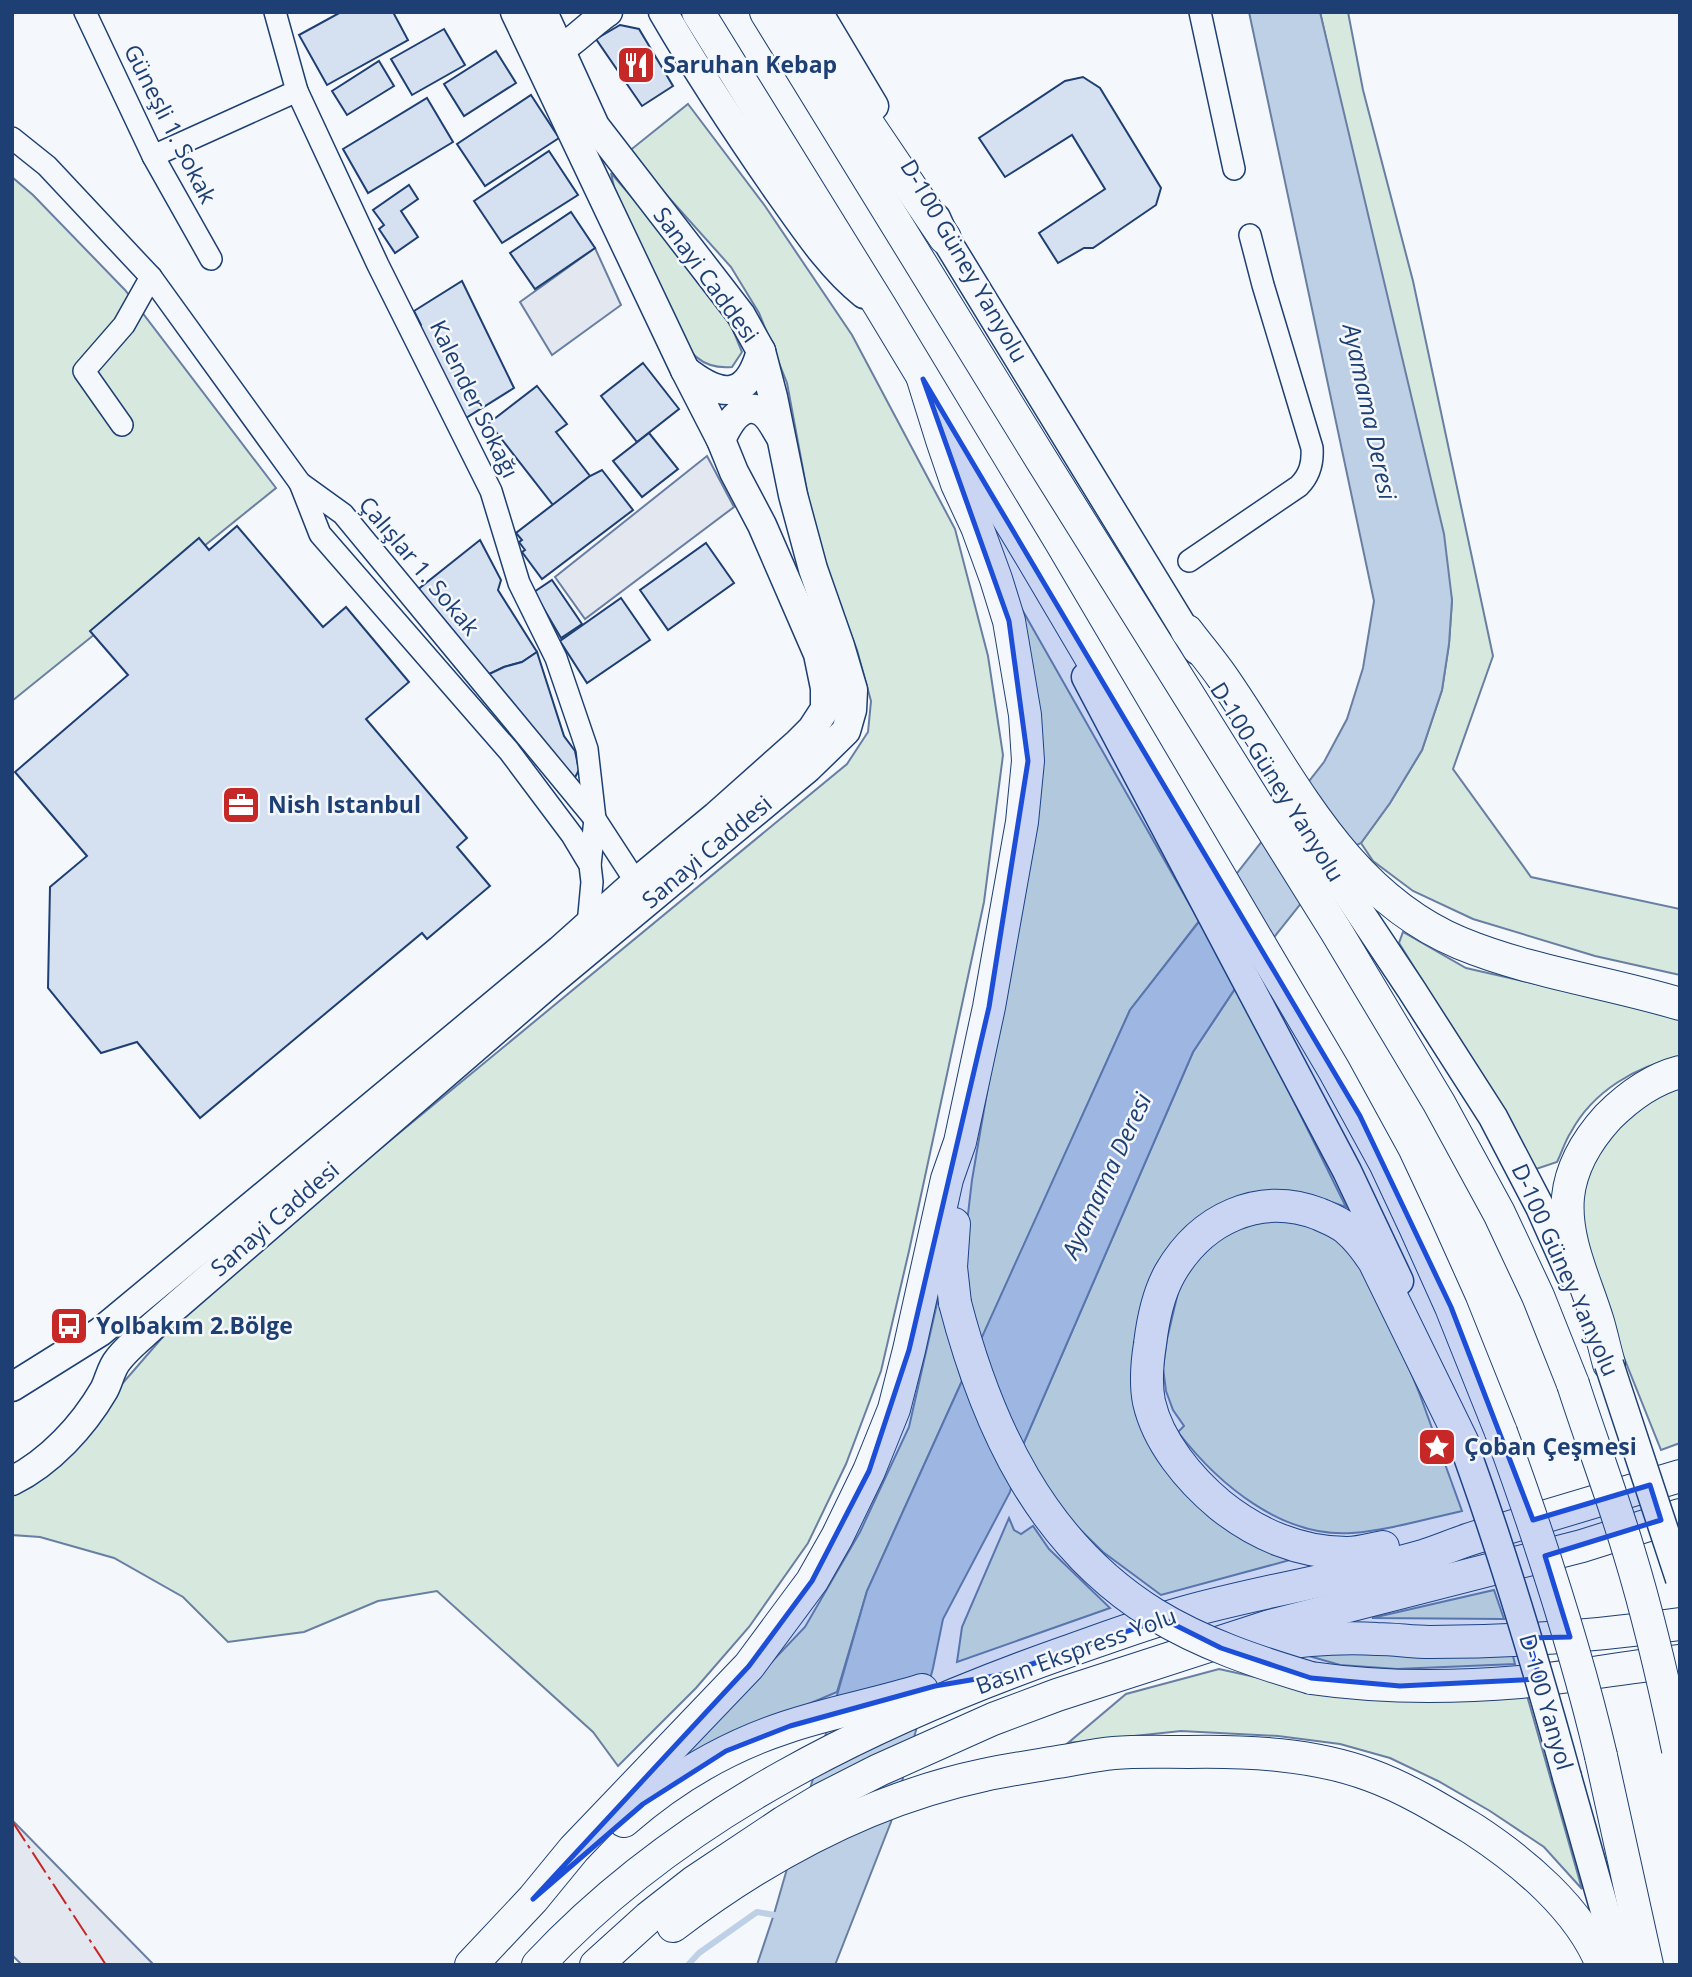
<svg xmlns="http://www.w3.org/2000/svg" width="1692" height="1977" viewBox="0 0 1692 1977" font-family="'Open Sans',sans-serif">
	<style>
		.green { fill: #d7e8df; stroke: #687fa3; stroke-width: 2 }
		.parking { fill: #e3e8f0; stroke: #687fa3; stroke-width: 2 }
		.water { fill: #bed0e5; stroke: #687fa3; stroke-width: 2 }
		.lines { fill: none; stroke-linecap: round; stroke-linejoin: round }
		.stream { stroke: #bed0e5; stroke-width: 6 }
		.building { fill: #d5e0f0; stroke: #1d3f73; stroke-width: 2 }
		.minor-casing { stroke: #1d3f73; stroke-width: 24 }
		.major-casing { stroke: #1d3f73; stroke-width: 31 }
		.highway-casing { stroke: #1d3f73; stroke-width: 34 }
		.minor { stroke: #f4f7fb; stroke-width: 21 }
		.major { stroke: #f4f7fb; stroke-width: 28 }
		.highway { stroke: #f4f7fb; stroke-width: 32 }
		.major-bridge-casing { stroke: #1d3f73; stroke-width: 31; stroke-linecap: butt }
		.highway-bridge-casing { stroke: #1d3f73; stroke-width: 34; stroke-linecap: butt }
		.major-bridge { stroke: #f4f7fb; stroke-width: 28 }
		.highway-bridge { stroke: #f4f7fb; stroke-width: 32 }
		.power { stroke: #c62828; stroke-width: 2; stroke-dasharray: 24 5 3.5 5; stroke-linecap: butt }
		.marked { fill: #1d4ed8; fill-opacity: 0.2; stroke: #1d4ed8; stroke-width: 5; stroke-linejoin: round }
		.labels { text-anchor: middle; stroke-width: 5; stroke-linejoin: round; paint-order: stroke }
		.poi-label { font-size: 23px; font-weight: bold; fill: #1d3f73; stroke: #f4f7fb; text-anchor: start }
		.street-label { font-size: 23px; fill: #1d3f73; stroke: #f4f7fb }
		.water-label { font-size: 24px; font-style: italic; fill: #1d3f73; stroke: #f4f7fb }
	</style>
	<rect width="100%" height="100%" fill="#f4f7fb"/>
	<g class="green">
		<path d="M1320,12H1348L1363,90L1413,281L1493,656L1453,769L1531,877L1680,909V975L1595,956L1473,919L1413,891L1373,861L1361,843L1390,803L1422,750L1442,690L1449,644L1452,600Z"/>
		<path d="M688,104L765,206L852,335L955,529L988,656L1003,755L984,902L909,1251L881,1371L846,1464L808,1543L749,1627L696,1688L618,1766L593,1732L437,1591L378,1601L304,1632L228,1642L183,1597L114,1558L40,1537L12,1535V1489L122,1384L174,1324L330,1190L847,764L868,732L871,701L857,650L838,602L813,523L787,383L759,313L731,267L628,152Z"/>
		<path d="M611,173L662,232L731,325L742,352L732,367C699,370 688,350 673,325L614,187Z"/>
		<path d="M12,177L33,195L125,290L276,488L12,701Z"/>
		<path d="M1015,597L1199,921L1130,1010L979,1345L969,1308L963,1257L972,1180L1043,765Z"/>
		<path d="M1403,932L1466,968L1589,996L1680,1019V1057C1636,1066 1593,1091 1571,1132C1565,1141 1562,1152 1557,1162L1536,1169L1513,1126L1399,943Z"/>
		<path d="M1237,986L1346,1207L1311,1195L1278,1191L1254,1192L1217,1209L1184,1229L1158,1262L1138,1321L1135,1377L1234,1531L1290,1560L1161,1595L1103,1552L1059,1509L1022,1447L1193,1052Z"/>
		<path d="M1680,1084V1443L1661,1450L1588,1268L1579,1213L1585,1180L1600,1146L1620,1121Z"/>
		<path d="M1265,1216L1341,1234L1377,1288L1420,1395L1462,1511C1426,1519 1389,1530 1352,1533C1282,1538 1218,1484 1178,1432L1184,1426L1173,1410L1166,1391L1163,1368L1167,1339L1180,1284L1191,1267L1216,1241Z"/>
		<path d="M938,1299L962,1381L867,1591L837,1692L749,1729L688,1757L684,1754L805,1627L860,1532L909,1427Z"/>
		<path d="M1009,1518L1014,1530L1021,1534L1033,1526L1049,1549L1110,1608L957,1662L962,1627Z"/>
		<path d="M1494,1590L1504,1619L1372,1618Z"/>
		<path d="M1512,1652L1515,1664L1397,1669L1340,1665L1302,1654Z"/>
		<path d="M1219,1669L1327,1693L1526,1692L1582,1889L1544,1847L1490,1811L1438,1781L1390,1758L1340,1744L1278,1736L1181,1731L1068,1743L1126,1694Z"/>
	</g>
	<g class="parking">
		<path d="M595,248L621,305L552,355L520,302Z"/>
		<path d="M707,456L734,507L585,619L555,577Z"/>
		<path d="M12,1820L154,1965H22L12,1955Z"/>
	</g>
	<path class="water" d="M1249,12H1320L1444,534L1452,600L1449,644L1442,690L1422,750L1390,803L1361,843L1341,853L1244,975L1193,1052L1022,1447L1010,1492L943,1619L933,1668L891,1822L835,1965H757L774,1914L867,1591L1130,1010L1324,762L1347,719L1363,668L1374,601Z"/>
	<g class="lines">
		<path class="stream" d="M688,1965L699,1953L757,1912L780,1916"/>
	</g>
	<g class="building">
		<path d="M341,12H393L408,40L327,85L299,35Z"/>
		<path d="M620,25L639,29L673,86L642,106L596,39Z"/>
		<path d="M444,29L465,65L412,95L391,59Z"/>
		<path d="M496,51L516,83L464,116L444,84Z"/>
		<path d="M379,61L394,86L347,115L332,91Z"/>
		<path d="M1083,77L1100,88L1161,188L1156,205L1093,248H1084L1058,263L1039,233L1105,189L1072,135L1005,177L979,138L1065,81Z"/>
		<path d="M531,95L559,138L485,186L457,144Z"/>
		<path d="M427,98L453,142L368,193L343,149Z"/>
		<path d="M549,151L578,195L502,243L474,201Z"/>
		<path d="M409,185L418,199L401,211L418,237L395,253L379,229L384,225L373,210Z"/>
		<path d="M571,212L595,248L535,289L510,253Z"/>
		<path d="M462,281L514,388L461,421L414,330L421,325L414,311Z"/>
		<path d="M643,363L679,409L637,442L601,396Z"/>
		<path d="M537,386L567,424L556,432L590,476L553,505L489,423Z"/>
		<path d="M649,433L678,469L642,497L613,461Z"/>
		<path d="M602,470L633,510L542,579L522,552L525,550L519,542L522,540L516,533L590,476Z"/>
		<path d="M237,526L323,627L346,607L409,682L366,719L467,838L457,847L490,886L427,939L422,933L200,1118L137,1042L101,1053L48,988L50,887L87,856L15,772L128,675L90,631L199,538L209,550Z"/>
		<path d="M480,540L501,580L498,590L537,652L522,662L504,667L485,676L416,591Z"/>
		<path d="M706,543L734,583L668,630L640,590Z"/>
		<path d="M552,580L582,624L561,638L534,592Z"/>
		<path d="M621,598L650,640L587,683L560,641Z"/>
		<path d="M537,652L564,736L575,751L579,770L572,783L485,676L504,667L522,662Z"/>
	</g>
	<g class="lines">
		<defs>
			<g id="minor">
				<path d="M85,12L153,156L211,259"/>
				<path d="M275,12L297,91L378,265L491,491L519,583L556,658L587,749L595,819L590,865"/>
				<path d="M1200,12L1234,169"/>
				<path d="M12,138L47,166L151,277L300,483L343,514L595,819L636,882"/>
				<path d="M153,156L297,91"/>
				<path d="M122,425L84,371L124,325L151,277"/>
				<path d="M300,483L320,534L509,751L572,835L590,865L592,882L588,925"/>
				<path d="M1189,561L1299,486C1310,475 1313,463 1312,448L1263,285L1250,235"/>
			</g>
			<g id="major">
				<path d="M663,12C699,74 738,133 779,192C804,227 830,267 864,294"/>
				<path d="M818,12L874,106"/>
				<path d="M542,49C546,51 553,52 558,50C568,47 595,20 608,12"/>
				<path d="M936,218L945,238L1197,650"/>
				<path d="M685,370C722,399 747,400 761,351"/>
				<path d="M721,440C727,427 739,403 758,410C768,413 775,428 780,436"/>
				<path d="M1086,677L1347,1171L1399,1281"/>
				<path d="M1285,800L1411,989L1493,1117L1540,1207L1570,1274"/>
				<path d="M12,1387L100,1332L560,950L636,882L716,816L798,743L812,729L825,709V688L818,654L762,525L734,472L721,440L685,370L515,12"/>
				<path d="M12,1481C50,1462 83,1426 104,1390C109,1381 111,1368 118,1360C127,1348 141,1337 153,1326L551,982L808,768L846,731L852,710L853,690L840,646L813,569L793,495L773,397L761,351L741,315L595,126L543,12"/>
				<path d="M1567,1777L1612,1936L1618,1965"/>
			</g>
			<g id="highway">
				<path d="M698,12L880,306L1032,558L1334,1070L1385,1163L1415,1227L1451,1307L1501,1432"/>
				<path d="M766,12L1041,459L1336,931L1439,1103L1499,1213L1538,1296L1573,1384"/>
				<path d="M797,12L870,127L945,238"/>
				<path d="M1187,631C1199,647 1212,662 1223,678C1291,776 1343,894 1460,943C1530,972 1607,982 1680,1004"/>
				<path d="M954,1224L951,1267L955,1303"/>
				<path d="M1609,1364C1605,1350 1602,1336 1598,1322C1586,1282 1564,1240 1568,1197C1571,1167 1588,1139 1608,1117C1628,1097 1653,1079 1680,1072"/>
				<path d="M1383,1547C1372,1549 1359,1553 1347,1553C1300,1553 1256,1534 1220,1505C1189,1479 1158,1442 1149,1402C1145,1382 1147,1363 1150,1344C1153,1319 1158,1294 1170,1273C1201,1219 1259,1191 1319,1214C1328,1218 1339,1222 1347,1229C1358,1238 1366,1249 1374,1261L1463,1443"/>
				<path d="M1260,1647C1298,1640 1338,1637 1377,1639C1395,1639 1412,1642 1430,1642C1513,1642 1597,1636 1680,1624"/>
				<path d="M1311,1678C1380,1688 1450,1688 1520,1682C1573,1677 1627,1667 1680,1661"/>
				<path d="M1601,1756L1647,1965"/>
				<path d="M624,1821C672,1779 726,1747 787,1727C831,1712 878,1704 922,1690"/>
				<path d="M673,1926C765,1856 870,1799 984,1775C1006,1770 1029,1767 1051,1763C1072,1760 1093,1755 1114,1753C1138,1751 1163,1752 1188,1752C1249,1751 1313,1754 1370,1775C1406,1788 1440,1809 1473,1829C1522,1861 1580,1909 1602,1965"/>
				<path d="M471,1965L533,1899L574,1849L749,1666L812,1581L837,1537L869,1471L894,1409L909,1350L947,1179L960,1142L989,1007L1022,822L1028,761L1025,715L1009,621L996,579L977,527L957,484L942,440L923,379"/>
				<path d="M538,1965C680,1813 873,1720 1066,1652C1106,1638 1146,1623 1186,1612C1265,1590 1347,1578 1426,1555C1444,1549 1462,1541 1480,1536C1546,1516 1613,1496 1680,1476"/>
				<path d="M596,1965L648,1918L694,1882L784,1822L822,1799L879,1770L993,1719L1057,1695L1270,1626L1582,1546L1680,1515"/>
			</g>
		</defs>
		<use href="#minor" class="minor-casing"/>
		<use href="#major" class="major-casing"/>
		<use href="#highway" class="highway-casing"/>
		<use href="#minor" class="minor"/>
		<use href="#major" class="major"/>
		<use href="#highway" class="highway"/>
		<defs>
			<g id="major-bridge">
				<path d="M1609,1364L1680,1579"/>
				<path d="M1463,1443C1503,1552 1536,1664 1567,1777"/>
			</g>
			<g id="highway-bridge">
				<path d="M955,1303C987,1426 1041,1544 1154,1614C1203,1644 1257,1662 1311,1678"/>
				<path d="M1573,1384C1591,1440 1612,1495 1629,1552C1649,1617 1664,1683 1678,1750"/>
				<path d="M1501,1432C1540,1539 1575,1645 1601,1756"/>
			</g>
		</defs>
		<use href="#major-bridge" class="major-bridge-casing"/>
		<use href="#highway-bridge" class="highway-bridge-casing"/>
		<use href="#major-bridge" class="major-bridge"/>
		<use href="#highway-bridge" class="highway-bridge"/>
		<path class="power" d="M12,1821L106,1965"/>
	</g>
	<path class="marked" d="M923,379L1360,1116L1451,1307L1533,1520L1650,1485L1661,1520L1545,1556L1570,1637L1528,1638L1540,1679L1400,1686L1311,1678L1221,1648L1163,1619L1000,1675L935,1686L790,1726L726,1751L643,1804L533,1899L749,1666L812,1581L869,1471L909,1350L989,1007L1028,761L1009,621Z"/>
	<defs>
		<symbol id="restaurant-square" viewBox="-11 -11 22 22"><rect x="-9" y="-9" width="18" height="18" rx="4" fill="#c62828" stroke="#f4f7fb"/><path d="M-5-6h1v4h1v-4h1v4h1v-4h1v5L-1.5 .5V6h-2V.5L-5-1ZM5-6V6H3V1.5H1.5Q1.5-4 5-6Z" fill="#fff"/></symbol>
		<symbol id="office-square" viewBox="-11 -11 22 22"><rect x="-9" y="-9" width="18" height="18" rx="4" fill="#c62828" stroke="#f4f7fb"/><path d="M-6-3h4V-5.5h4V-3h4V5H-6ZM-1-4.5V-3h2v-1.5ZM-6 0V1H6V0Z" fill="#fff"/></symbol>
		<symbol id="bus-square" viewBox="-11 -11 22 22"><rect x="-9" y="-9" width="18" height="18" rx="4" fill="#c62828" stroke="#f4f7fb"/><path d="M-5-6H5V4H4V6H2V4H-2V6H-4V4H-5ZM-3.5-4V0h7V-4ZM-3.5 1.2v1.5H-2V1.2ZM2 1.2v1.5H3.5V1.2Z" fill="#fff"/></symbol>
		<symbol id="sight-square" viewBox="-11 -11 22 22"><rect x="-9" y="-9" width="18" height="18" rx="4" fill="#c62828" stroke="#f4f7fb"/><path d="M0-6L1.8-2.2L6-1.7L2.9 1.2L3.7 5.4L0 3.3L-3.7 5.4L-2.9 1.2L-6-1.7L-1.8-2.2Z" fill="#fff"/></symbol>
	</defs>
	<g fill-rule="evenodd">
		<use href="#restaurant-square" x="614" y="43" width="44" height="44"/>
		<use href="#office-square" x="219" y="783" width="44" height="44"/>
		<use href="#bus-square" x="47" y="1304" width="44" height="44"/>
		<use href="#sight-square" x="1415" y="1425" width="44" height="44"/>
	</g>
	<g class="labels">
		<g class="poi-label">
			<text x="663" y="73">Saruhan Kebap</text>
			<text x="268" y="813">Nish Istanbul</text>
			<text x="96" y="1334">Yolbakım 2.Bölge</text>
			<text x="1464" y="1455">Çoban Çeşmesi</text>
		</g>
		<g class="street-label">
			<text transform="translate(170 124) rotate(63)" y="8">Güneşli 1. Sokak</text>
			<text transform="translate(964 261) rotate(60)" y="8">D-100 Güney Yanyolu</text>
			<text transform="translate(706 275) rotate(54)" y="8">Sanayi Caddesi</text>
			<text transform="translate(474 399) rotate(64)" y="8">Kalender Sokağı</text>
			<text transform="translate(419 566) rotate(50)" y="8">Çalışlar 1. Sokak</text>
			<text transform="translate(1277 782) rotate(58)" y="8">D-100 Güney Yanyolu</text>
			<text transform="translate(707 852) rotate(-40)" y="8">Sanayi Caddesi</text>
			<text transform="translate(275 1219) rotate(-41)" y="8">Sanayi Caddesi</text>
			<text transform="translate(1565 1270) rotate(66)" y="8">D-100 Güney Yanyolu</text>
			<text transform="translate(1076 1651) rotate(-20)" y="8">Basın Ekspress Yolu</text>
			<text transform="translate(1546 1702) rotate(74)" y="8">D-100 Yanyol</text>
		</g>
		<g class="water-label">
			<text transform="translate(1369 412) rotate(78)" y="8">Ayamama Deresi</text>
			<text transform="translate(1107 1176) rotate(-65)" y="8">Ayamama Deresi</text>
		</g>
	</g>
	<rect width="1692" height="1977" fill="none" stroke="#1d3f73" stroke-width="28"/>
</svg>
